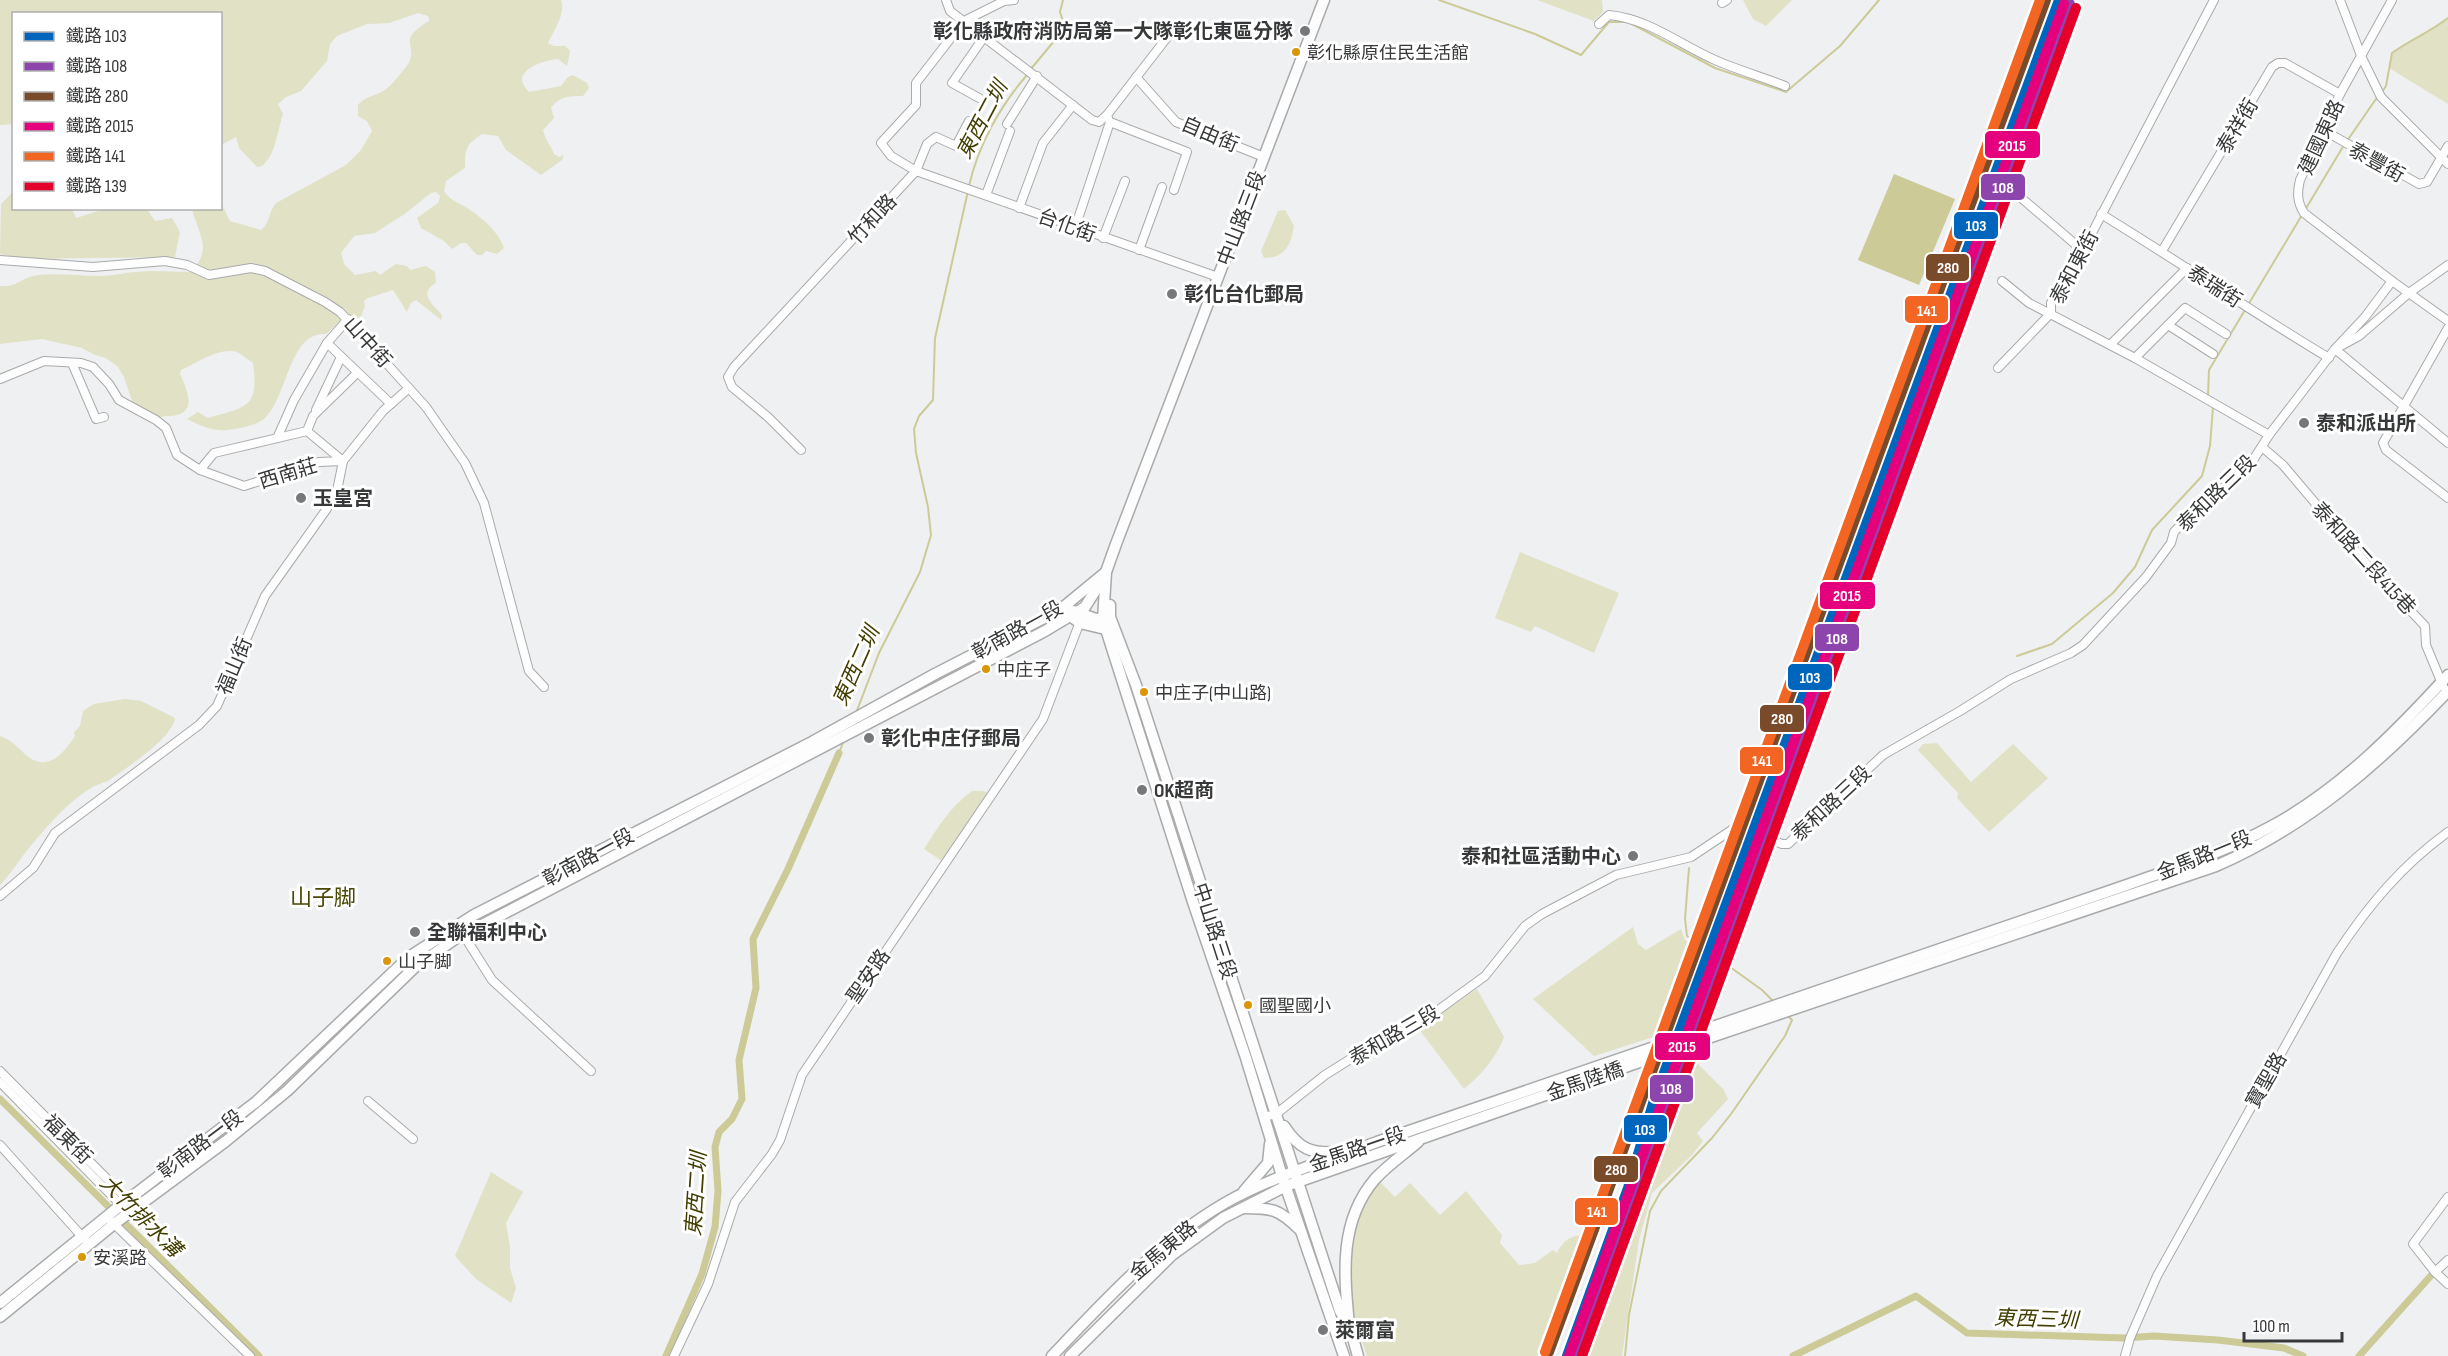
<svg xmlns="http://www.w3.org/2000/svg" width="2448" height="1356" viewBox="0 0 2448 1356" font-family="'Sofia Sans Condensed','Noto Sans TC',sans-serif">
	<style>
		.green { fill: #e1e1c6 }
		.water { fill: #ccca96 }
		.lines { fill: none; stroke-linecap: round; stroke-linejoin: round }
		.stream { stroke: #ccca96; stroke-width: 2 }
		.canal { stroke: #ccca96; stroke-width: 7 }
		.minor-casing { stroke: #a9aaab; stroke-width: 10 }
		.major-casing { stroke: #a9aaab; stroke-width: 13 }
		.minor { stroke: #fdfdfd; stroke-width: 8 }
		.major { stroke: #fdfdfd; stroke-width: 10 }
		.rail { stroke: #d0d1d2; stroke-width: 2 }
		.rail-1-casing { stroke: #fff; stroke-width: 15 }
		.rail-2-casing { stroke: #fff; stroke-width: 15 }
		.rail-3-casing { stroke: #fff; stroke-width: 15 }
		.rail-4-casing { stroke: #fff; stroke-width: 15 }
		.rail-5-casing { stroke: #fff; stroke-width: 15 }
		.rail-6-casing { stroke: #fff; stroke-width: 15 }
		.rail-1 { stroke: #0065bd; stroke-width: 10 }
		.rail-2 { stroke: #8e44ad; stroke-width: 10 }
		.rail-3 { stroke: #7a4b2a; stroke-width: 10 }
		.rail-4 { stroke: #e5007d; stroke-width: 10 }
		.rail-5 { stroke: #f26522; stroke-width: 10 }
		.rail-6 { stroke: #e4002b; stroke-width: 10 }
		.poi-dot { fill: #77787a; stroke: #fff; stroke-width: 2 }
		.bus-dot { fill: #da9609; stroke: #fff; stroke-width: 2 }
		.labels { text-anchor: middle; stroke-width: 6; stroke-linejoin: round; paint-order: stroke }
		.bus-label { font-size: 18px; fill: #373839; stroke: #fff; text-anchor: start }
		.poi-label { font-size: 20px; font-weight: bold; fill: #373839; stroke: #fff; text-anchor: start }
		.street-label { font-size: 20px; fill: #373839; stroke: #fff }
		.water-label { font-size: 21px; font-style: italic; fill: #423e01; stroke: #fff }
		.quarter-label { font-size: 22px; fill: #4b4705; stroke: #fff }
		.line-badge { stroke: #fff; stroke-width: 2 }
		.badge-label { font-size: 16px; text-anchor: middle; font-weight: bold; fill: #fff }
	</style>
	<rect width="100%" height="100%" fill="#eff0f2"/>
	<g class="green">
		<path d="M0,0H561C566,14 554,30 548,43L554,46H565L570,51L567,66L558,59C547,60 524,66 522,79C522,84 526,88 529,92L561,86L568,77L573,75L587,83L589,88L583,96C570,96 559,96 551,108L554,118L543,130C545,139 551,146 554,154L559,157L564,155L562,160L541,175L506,150L498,136L482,134C466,145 465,148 465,168L446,181L444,191C449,200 462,204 470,210C484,219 499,233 504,248L497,254L486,251L482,255H477L466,243H461L452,249L444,241L421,228L417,218L439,202L440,196L436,192L431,193L406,213L375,233L354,236L341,253L344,264L355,275L376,271L380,275L396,264L407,266L410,270L426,266L435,272L436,283C418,293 432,304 442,315L441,320L416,300L411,303L407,312L393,290L368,298L364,301L365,306L361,316L357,319L346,316L326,334C289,331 288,396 265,418C258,424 249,426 240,428C216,433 208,429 187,419L198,412L208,418C247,407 259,408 253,363C248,360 242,354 237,352C219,347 197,363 181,370L180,374C184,384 197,407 180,414C169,418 164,413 152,422L133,404L124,377L118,367L106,358L95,355L82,348L42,339L0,344V286C20,287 20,277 39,275C59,273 78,276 99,276C111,276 123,273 135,272C153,270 173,272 191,272C213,248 199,236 192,209L220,208L221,203L230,221L261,230C271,221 268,212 276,203L346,165L361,150L372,131L367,121L358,116V105C368,94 376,97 386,89C393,84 400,74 406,67C422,46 393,42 429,21L428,16L418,13L389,23L367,24L337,36L330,44L327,61L301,91L286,97L278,104L283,114C277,131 276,155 262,166L257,167L239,148L236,137L221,145L220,14H14L13,124L0,125Z"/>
		<path d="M1537,0H1602L1603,12L1594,21Z"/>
		<path d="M1743,0H1792L1766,26L1753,19Z"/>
		<path d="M2448,18V104L2389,68L2392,53C2410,40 2430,32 2448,18Z"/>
		<path d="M13,192L14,208L72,209L76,218L104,209H147L155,221L172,218L180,232L175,257L18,259L0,254L1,204Z"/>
		<path d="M1285,210L1294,226C1291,245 1285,258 1264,258L1261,251L1278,211Z"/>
		<path d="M1520,552L1619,593L1594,653L1535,626L1531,632L1495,618Z"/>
		<path d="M125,699L141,701L175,718C171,740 127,767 108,781C79,788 48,825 29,848C19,860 11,874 0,885V736C13,740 19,750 30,758C50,771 65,751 75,736L74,732L80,726L83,711L94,704Z"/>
		<path d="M1937,743L1971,782L2013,744L2048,778L1989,832L1957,798L1958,793L1918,750L1923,744Z"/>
		<path d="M972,791H983L991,794L945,863L924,849C938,827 950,807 972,791Z"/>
		<path d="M1633,927L1638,944L1646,950L1681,929L1685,940L1698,949L1669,1032L1594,1056L1533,999Z"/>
		<path d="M1477,989L1504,1037C1496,1058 1481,1075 1464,1089L1419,1029Z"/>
		<path d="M1679,1054H1688L1723,1089L1728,1099L1697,1133L1703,1141L1692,1155L1652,1193L1639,1240L1622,1356H1574L1652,1147Z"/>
		<path d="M491,1172L523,1192L506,1223L510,1247V1268L516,1288L511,1303L476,1279L455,1256Z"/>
		<path d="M1379,1181L1395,1197L1410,1183L1440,1215L1466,1191L1502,1235L1500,1243L1519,1265L1535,1263L1553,1250L1557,1253C1566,1235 1576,1235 1595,1234L1551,1356H1367C1352,1311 1337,1259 1360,1214C1365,1203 1373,1192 1379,1181Z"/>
	</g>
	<path class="water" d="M1894,174L1955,199L1919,285L1858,260Z"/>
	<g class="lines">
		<g class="stream">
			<path d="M1439,0L1535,34L1581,55L1609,22H1627"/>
			<path d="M1632,24L1715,68L1786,92L1840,46L1879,0"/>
			<path d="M1030,70L1065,28L1060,12L1063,0"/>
			<path d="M2382,92L2386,86L2392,53C2410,40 2430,32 2448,18"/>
			<path d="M2347,141L2378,96"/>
			<path d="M969,186C978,146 1000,106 1027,75"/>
			<path d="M2305,210L2344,145"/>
			<path d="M2248,305L2302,215"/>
			<path d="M2208,396L2209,370L2245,310"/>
			<path d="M2017,656L2052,644L2113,593L2135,567L2152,530L2202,476L2210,446L2213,407"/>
			<path d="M856,713L879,653L920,572L931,535L928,507L916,453L914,429L919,416L933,400L935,338L968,191"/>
			<path d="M839,753L844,740"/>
			<path d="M1689,868L1685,919L1687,936L1762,990L1773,1001"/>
			<path d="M1625,1356L1629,1315L1650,1211L1661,1191L1712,1138L1731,1114L1785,1036L1792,1020L1788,1016"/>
		</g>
		<g class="canal">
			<path d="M0,1099L259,1356"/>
			<path d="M666,1356L702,1274L715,1227L718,1191L715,1147L719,1132L732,1119L742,1099L739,1060L756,988L753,939L788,869L839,753"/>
			<path d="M1793,1356L1916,1296L1967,1333L2124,1338L2154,1336L2218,1340L2284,1348L2303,1356"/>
			<path d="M2359,1356L2437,1269"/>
		</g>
		<defs>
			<g id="minor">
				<path d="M946,0L950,11L1092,120L1099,122L1107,115"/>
				<path d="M2340,0L2362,58L2381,97L2448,164"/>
				<path d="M2392,0L2340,94L2300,180C2297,192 2297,202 2304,213L2392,281L2448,321"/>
				<path d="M1722,3L1727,0"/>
				<path d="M1599,24L1609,15C1649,19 1679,44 1715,60C1738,70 1762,77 1785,86"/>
				<path d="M1136,77L1176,122L1264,157"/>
				<path d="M979,98L952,83L984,37"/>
				<path d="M1108,118L1107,115L1169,35"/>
				<path d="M969,121L956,146L936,137L927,144L916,171L1218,277"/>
				<path d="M1110,122L1187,152L1174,190"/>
				<path d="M1007,124L1037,76"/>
				<path d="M2323,130L2419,184L2427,182L2448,146"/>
				<path d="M986,195L1010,131"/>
				<path d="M2019,196L2082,250"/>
				<path d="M1019,208L1043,143L1073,105"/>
				<path d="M2101,214C2178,261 2252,312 2329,358"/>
				<path d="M1075,228L1110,122"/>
				<path d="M1103,238L1125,181"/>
				<path d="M1139,250L1162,187"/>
				<path d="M2162,251L2272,67L2278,63H2285L2340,94"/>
				<path d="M0,260L93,267L165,261L187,265L209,275L251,268L265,271L325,302L340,312L426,407L465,463L484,503L529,671L544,687"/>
				<path d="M2448,265L2409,293L2359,336L2335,349L2448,443"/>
				<path d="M2002,281L2029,303L2135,358L2269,435"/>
				<path d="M2051,313V303L2093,231L2214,0"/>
				<path d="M2168,325L2213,354"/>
				<path d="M2448,328L2383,443L2386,450L2448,498"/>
				<path d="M327,343L391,404"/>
				<path d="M2110,345L2187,268"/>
				<path d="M2135,358L2185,308L2226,334"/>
				<path d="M72,363L96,419L104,417"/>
				<path d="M1998,368L2051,313"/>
				<path d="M0,379L44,361L81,363L93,367L109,384L119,400L156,420L166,428L177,455L200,470L244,486L319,462L343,461"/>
				<path d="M316,410L341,357"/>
				<path d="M307,431L313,416L357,373"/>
				<path d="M307,431L343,461"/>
				<path d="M278,436L294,400L327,343L348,319"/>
				<path d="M2262,447L2283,465L2371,569L2425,626L2426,645L2443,686"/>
				<path d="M801,450L768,417L732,387L728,377L734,367L916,171L891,156L881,143L916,105V83L964,21L1004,1L1014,0"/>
				<path d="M200,470L214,453L307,431"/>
				<path d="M0,896L33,868L55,833L199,725L217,706L265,596L326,510L337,491L343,461L383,411L409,388"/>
				<path d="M463,934L492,980L591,1071"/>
				<path d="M0,1071L128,1200"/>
				<path d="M0,1082L121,1205"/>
				<path d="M368,1101L413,1139"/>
				<path d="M1264,1117L1276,1114L1325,1075L1368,1048L1430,1016L1485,976L1525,926L1542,914L1616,875L1691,857L1733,829H1742L1782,844H1788L1883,755L1960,711L2011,679L2071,653L2083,645L2146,577L2171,543L2174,532L2188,517L2250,465L2269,435L2335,349L2365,317L2392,281"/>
				<path d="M0,1145L86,1241"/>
				<path d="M2448,1197L2413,1244L2435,1272L2448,1284"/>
				<path d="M111,1221L250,1356"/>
				<path d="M2435,1272L2448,1260"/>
				<path d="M674,1356L708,1284L735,1202L772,1154L780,1140L802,1075L1043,719L1081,619"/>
				<path d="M2125,1356L2130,1338L2157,1276L2337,953C2368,906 2402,865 2448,832"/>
			</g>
			<g id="major">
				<path d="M1324,0L1116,544L1106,572L1103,620L1193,902L1246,1058L1282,1176L1344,1356"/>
				<path d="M1110,605V617L1136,685L1340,1311L1350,1328L1358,1356"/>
				<path d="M1073,611L1096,619L1107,618"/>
				<path d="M1066,613L1080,623L1105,629L1109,627"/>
				<path d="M1284,1126C1299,1149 1311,1154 1338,1152"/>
				<path d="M1244,1191L1268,1163L1270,1144"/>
				<path d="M1244,1208C1272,1208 1279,1209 1299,1229"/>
				<path d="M0,1303L121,1205L256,1102L409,957L474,915L812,742L935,674L1042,619L1061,609L1106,572"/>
				<path d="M0,1317L114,1224L226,1141L287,1091L415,967L455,939L1045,631L1085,607L1102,580"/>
				<path d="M1349,1325C1344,1273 1339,1221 1375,1179C1388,1165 1404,1154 1418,1142"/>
				<path d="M1052,1356C1105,1300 1158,1242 1225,1203C1273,1176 1326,1161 1377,1142L2124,886C2174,868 2225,852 2272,826C2340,789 2396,732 2448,675"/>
				<path d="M1070,1356L1172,1255L1223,1218L1286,1186L1705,1039L2216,866C2308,826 2380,763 2448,691"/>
			</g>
		</defs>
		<use href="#minor" class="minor-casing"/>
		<use href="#major" class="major-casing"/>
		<use href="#minor" class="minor"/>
		<use href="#major" class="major"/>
		<path class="rail" d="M1571,1356L1608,1255L1628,1188"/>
		<defs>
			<path id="rail-1" d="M1567,1356L1628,1188L1654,1100L2059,0"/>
			<path id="rail-2" d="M1573,1356L2070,4"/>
			<path id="rail-3" d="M1549,1352L2046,0"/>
			<path id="rail-4" d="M1569,1356L2064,4"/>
			<path id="rail-5" d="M1545,1352L2040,0"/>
			<path id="rail-6" d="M1582,1356L2076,8"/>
		</defs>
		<use href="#rail-1" class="rail-1-casing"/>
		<use href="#rail-2" class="rail-2-casing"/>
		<use href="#rail-3" class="rail-3-casing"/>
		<use href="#rail-4" class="rail-4-casing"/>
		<use href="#rail-5" class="rail-5-casing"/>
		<use href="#rail-6" class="rail-6-casing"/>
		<use href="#rail-1" class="rail-1"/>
		<use href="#rail-2" class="rail-2"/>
		<use href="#rail-3" class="rail-3"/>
		<use href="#rail-4" class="rail-4"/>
		<use href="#rail-5" class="rail-5"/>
		<use href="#rail-6" class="rail-6"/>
	</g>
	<g class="poi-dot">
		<circle cx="1305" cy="31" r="6"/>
		<circle cx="1172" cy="294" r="6"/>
		<circle cx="2304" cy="423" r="6"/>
		<circle cx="301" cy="498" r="6"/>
		<circle cx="869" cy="738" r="6"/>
		<circle cx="1142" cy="790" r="6"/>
		<circle cx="1633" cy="856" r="6"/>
		<circle cx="415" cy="932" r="6"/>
		<circle cx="1323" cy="1330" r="6"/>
	</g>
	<g class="bus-dot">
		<circle cx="1296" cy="52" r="5"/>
		<circle cx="986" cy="669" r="5"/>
		<circle cx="1144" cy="692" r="5"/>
		<circle cx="387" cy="961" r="5"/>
		<circle cx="1248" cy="1005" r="5"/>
		<circle cx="82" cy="1257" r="5"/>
	</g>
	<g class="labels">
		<g class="bus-label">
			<text x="1307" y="59">彰化縣原住民生活館</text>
			<text x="997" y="676">中庄子</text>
			<text x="1155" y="699">中庄子(中山路)</text>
			<text x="398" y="968">山子脚</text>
			<text x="1259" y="1012">國聖國小</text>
			<text x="93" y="1264">安溪路</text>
		</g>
		<g class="poi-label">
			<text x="1293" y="38" text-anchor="end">彰化縣政府消防局第一大隊彰化東區分隊</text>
			<text x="1184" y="301">彰化台化郵局</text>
			<text x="2316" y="430">泰和派出所</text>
			<text x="313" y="505">玉皇宮</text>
			<text x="881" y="745">彰化中庄仔郵局</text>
			<text x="1154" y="797">OK超商</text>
			<text x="1621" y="863" text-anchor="end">泰和社區活動中心</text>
			<text x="427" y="939">全聯福利中心</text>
			<text x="1335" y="1337">萊爾富</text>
		</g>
		<g class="street-label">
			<text transform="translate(2237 126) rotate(-59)" y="7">泰祥街</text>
			<text transform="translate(1210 134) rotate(23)" y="7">自由街</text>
			<text transform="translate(2321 137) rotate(-65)" y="7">建國東路</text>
			<text transform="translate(2377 162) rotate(29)" y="7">泰豐街</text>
			<text transform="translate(1241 218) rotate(-69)" y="7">中山路三段</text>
			<text transform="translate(872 219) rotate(-47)" y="7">竹和路</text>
			<text transform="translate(1067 225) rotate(20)" y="7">台化街</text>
			<text transform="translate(2074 267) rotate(-62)" y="7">泰和東街</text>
			<text transform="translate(2215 286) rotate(33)" y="7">泰瑞街</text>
			<text transform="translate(368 342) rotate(48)" y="7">山中街</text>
			<text transform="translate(288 473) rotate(-17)" y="7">西南莊</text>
			<text transform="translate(2216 493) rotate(-44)" y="7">泰和路三段</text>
			<text transform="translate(2364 558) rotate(48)" y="7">泰和路二段415巷</text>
			<text transform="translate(1017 630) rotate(-29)" y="7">彰南路一段</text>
			<text transform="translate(234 666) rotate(-67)" y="7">福山街</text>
			<text transform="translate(1831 803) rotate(-43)" y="7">泰和路三段</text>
			<text transform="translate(2204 855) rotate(-22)" y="7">金馬路一段</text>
			<text transform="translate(588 857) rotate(-28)" y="7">彰南路一段</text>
			<text transform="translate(1215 931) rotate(72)" y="7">中山路三段</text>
			<text transform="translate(868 976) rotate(-56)" y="7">聖安路</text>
			<text transform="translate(1394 1035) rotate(-30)" y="7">泰和路三段</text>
			<text transform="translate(2266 1080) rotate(-60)" y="7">寶聖路</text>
			<text transform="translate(1585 1081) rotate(-19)" y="7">金馬陸橋</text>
			<text transform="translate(68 1139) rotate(45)" y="7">福東街</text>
			<text transform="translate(200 1144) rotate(-37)" y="7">彰南路一段</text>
			<text transform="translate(1357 1149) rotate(-19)" y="7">金馬路一段</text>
			<text transform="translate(1163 1250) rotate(-40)" y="7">金馬東路</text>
		</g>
		<g class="water-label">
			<text transform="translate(982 120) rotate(-62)" y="7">東西二圳</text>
			<text transform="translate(856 666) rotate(-66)" y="7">東西二圳</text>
			<text transform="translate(696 1194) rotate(-86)" y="7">東西二圳</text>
			<text transform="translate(141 1216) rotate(45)" y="7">大竹排水溝</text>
			<text transform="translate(2036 1319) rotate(2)" y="7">東西三圳</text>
		</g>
		<g class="quarter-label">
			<text x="323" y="905">山子脚</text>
		</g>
	</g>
	<g class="line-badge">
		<rect x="1984" y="130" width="57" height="29" rx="6" fill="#e5007d"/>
		<rect x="1980" y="173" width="46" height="28" rx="6" fill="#8e44ad"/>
		<rect x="1953" y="211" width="46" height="29" rx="6" fill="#0065bd"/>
		<rect x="1925" y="253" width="45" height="29" rx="6" fill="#7a4b2a"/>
		<rect x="1904" y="295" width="45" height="29" rx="6" fill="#f26522"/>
		<rect x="1819" y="581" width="57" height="29" rx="6" fill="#e5007d"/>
		<rect x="1814" y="623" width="46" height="29" rx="6" fill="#8e44ad"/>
		<rect x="1787" y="663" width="46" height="28" rx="6" fill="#0065bd"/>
		<rect x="1759" y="704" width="46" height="29" rx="6" fill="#7a4b2a"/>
		<rect x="1739" y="746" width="45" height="29" rx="6" fill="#f26522"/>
		<rect x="1654" y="1032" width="57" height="29" rx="6" fill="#e5007d"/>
		<rect x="1649" y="1074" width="45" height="29" rx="6" fill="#8e44ad"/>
		<rect x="1623" y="1114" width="45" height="29" rx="6" fill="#0065bd"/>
		<rect x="1593" y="1155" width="46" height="28" rx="6" fill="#7a4b2a"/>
		<rect x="1574" y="1197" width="45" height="29" rx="6" fill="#f26522"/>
	</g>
	<g class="badge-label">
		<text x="2012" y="151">2015</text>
		<text x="2003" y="193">108</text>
		<text x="1976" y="231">103</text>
		<text x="1948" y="273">280</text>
		<text x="1927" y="316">141</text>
		<text x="1847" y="601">2015</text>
		<text x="1837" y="644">108</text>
		<text x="1810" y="683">103</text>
		<text x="1782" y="724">280</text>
		<text x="1762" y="766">141</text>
		<text x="1682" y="1052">2015</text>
		<text x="1671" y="1094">108</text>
		<text x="1645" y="1135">103</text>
		<text x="1616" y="1175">280</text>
		<text x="1597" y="1217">141</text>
	</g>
	<rect x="12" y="12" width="210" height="198" fill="#ffffff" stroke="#afafb0" stroke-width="1.5"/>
	<rect x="24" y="32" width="30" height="9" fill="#0065bd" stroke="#afafb0" stroke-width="1.5"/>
	<text x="66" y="42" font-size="18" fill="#373839">鐵路 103</text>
	<rect x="24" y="62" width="30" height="9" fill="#8e44ad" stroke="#afafb0" stroke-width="1.5"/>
	<text x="66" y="72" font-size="18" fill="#373839">鐵路 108</text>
	<rect x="24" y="92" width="30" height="9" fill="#7a4b2a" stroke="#afafb0" stroke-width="1.5"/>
	<text x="66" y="102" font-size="18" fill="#373839">鐵路 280</text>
	<rect x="24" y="122" width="30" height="9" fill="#e5007d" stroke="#afafb0" stroke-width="1.5"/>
	<text x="66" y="132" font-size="18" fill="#373839">鐵路 2015</text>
	<rect x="24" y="152" width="30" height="9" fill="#f26522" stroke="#afafb0" stroke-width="1.5"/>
	<text x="66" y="162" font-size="18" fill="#373839">鐵路 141</text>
	<rect x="24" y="182" width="30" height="9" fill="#e4002b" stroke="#afafb0" stroke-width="1.5"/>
	<text x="66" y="192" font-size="18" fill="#373839">鐵路 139</text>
	<path d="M2244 1332v9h98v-9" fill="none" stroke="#373839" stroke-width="3"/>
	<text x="2253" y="1332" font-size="18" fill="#373839" stroke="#ffffff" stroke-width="4.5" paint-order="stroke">100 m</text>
</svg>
